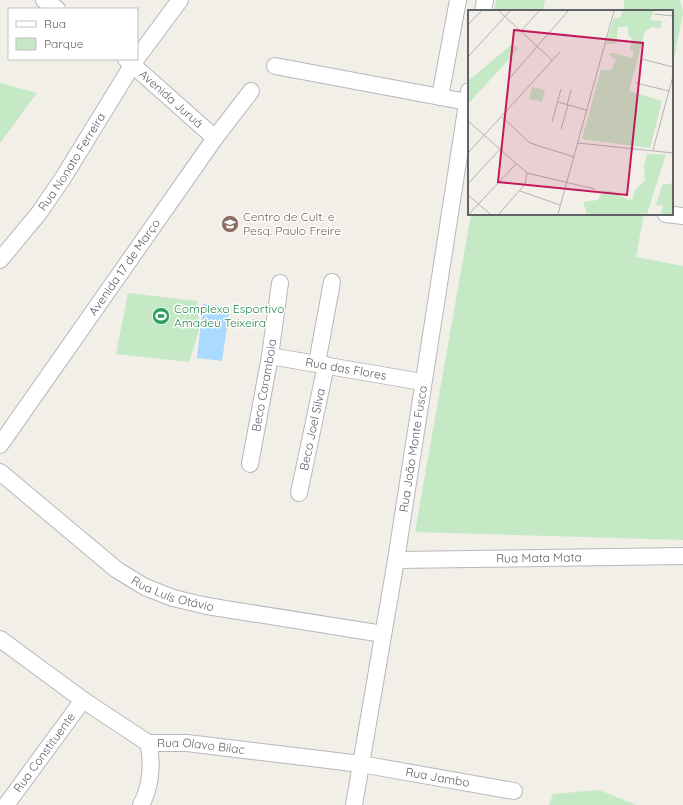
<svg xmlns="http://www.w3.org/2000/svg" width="683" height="805" viewBox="0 0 683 805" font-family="Quicksand,sans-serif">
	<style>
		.green { fill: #c5e8c5 }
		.water { fill: #aadaff }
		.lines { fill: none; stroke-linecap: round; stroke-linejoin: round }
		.minor-casing { stroke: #b5b8bc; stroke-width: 18 }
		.minor { stroke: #fff; stroke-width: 16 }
		.labels { text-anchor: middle; stroke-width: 3; stroke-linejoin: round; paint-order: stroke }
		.street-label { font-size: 12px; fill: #5f6368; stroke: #fff }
		.education-label { font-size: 12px; fill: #785e54; stroke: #fff; text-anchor: start }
		.leisure-label { font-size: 12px; fill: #27864d; stroke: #fff; text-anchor: start }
		.inset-road { fill: none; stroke: #b3b3b1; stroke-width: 1 }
		.view { fill: #c2185b; fill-opacity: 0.15; stroke: #c2185b; stroke-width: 2 }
		.inset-edge { fill: none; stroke: #5f6368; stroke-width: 2 }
	</style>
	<rect width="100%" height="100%" fill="#f1efe8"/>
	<g class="green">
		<path d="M496,0H545L543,11H494Z"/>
		<path d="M624,0H680L683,13L672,69V11H624Z"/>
		<path d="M0,83L37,93L0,143Z"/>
		<path d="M471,214H644L636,257L683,266V540L415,532Z"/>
		<path d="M128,293L197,301L199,330L189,362L116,354Z"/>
		<path d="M599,790L636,805H549L553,794Z"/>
	</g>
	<path class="water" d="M203,304L230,307L222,361L197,358Z"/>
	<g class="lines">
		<defs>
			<g id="minor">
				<path d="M44,0L57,9"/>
				<path d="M483,11L485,0"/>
				<path d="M137,58L180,0"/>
				<path id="s1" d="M126,59L215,138"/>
				<path d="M275,66L467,102"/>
				<path d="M440,97L458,0"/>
				<path d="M666,214L683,216"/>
				<path id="s2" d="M0,260L39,213L63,178L136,59"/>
				<path id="s3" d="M270,356L422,382"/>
				<path d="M317,363L332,282"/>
				<path id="s4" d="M0,445L215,138L251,91"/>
				<path id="s5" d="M250,464L270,356L280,283"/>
				<path id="s6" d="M0,472L117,570L145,587L173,598L207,606L383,634"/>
				<path id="s7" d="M299,493L326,365"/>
				<path id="s8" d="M396,560L683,556"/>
				<path id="s9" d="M0,639L83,700L148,743H187L361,764L514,791"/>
				<path id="s10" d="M6,805L83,700"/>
				<path d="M141,805C151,787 153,762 148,743"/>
				<path id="s11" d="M354,805L396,560L469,91"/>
			</g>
		</defs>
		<use href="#minor" class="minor-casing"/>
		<use href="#minor" class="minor"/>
	</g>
	<defs>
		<symbol id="school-disc" viewBox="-11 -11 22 22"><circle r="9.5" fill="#8d6e63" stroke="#fff"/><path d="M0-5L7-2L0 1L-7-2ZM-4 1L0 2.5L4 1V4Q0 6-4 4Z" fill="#fff"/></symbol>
		<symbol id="stadium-disc" viewBox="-11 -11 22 22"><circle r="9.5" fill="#2e9e5b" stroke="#fff"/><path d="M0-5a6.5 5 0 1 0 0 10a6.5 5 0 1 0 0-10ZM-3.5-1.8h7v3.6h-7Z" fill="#fff"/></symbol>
	</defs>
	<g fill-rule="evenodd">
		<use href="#school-disc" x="220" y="214" width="20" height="20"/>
		<use href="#stadium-disc" x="151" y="306" width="20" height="20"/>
	</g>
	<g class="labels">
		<g class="street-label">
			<text dy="4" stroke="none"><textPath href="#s1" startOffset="60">Avenida Juruá</textPath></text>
			<text dy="4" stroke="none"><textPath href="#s2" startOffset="122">Rua Nonato Ferreira</textPath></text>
			<text dy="4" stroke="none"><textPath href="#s4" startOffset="217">Avenida 17 de Março</textPath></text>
			<text dy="4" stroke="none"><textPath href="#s3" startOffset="77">Rua das Flores</textPath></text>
			<text dy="4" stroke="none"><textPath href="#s5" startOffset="80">Beco Carambola</textPath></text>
			<text dy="4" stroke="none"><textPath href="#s7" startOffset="65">Beco Joel Silva</textPath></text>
			<text dy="4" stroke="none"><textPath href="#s11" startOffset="361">Rua João Monte Fusco</textPath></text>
			<text dy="4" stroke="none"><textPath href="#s8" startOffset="143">Rua Mata Mata</textPath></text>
			<text dy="4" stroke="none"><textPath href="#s6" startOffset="214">Rua Luís Otávio</textPath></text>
			<text dy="4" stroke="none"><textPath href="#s9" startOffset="234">Rua Olavo Bilac</textPath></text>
			<text dy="4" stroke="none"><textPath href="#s10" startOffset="65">Rua Constituente</textPath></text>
			<text dy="4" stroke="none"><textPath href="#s9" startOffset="473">Rua Jambo</textPath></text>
		</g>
		<g class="education-label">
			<text x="243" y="221">Centro de Cult. e<tspan x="243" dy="14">Pesq. Paulo Freire</tspan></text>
		</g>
		<g class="leisure-label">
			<text x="174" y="313">Complexo Esportivo<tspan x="174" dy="14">Amadeu Teixeira</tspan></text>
		</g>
	</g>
	<g transform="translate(468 10)">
		<rect width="205" height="205" fill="#f1efe8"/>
		<path d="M154,1H186L182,10L194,11L192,18L184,17L177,21L161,81L194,91L182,138L114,129L133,60H143L148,50L140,44L146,43L164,48L166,42L162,39L164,28L160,25V17H150L148,34H138L146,8H152ZM43,35L51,38L0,94V71ZM64,77L77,80L74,92L61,89ZM179,144H198L179,204H119L115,192L130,190L135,181H144L160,190L165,189L166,181L177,170L176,157ZM205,173V204H193L195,196L188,195L194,175Z" fill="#c5e8c5"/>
		<path class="inset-road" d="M31,1L84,50M187,4L205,6M0,15L13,1M54,20L71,1M0,47L42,1M174,49L205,57M40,70L100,1M168,73L201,81M90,92L118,100M99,95L103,80M34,107L62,133L106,147M0,111L59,163L127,179M84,112L93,79M93,119L100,95M110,133L205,143M185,140L205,66M0,143L92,42M0,174L32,139M52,181L92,195M0,185L22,204M1,204L48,154M31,204L57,174L59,163M90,204L146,1"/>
		<path class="view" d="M46,20L175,33L159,185L30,172Z"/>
		<rect width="205" height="205" class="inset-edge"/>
	</g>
	<rect x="8" y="8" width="130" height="52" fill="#ffffff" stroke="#bfc1c3"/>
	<rect x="16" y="21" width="20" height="6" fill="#ffffff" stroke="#bfc1c3"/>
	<text x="44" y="28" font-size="12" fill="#5f6368">Rua</text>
	<rect x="16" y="38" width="20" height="12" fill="#c5e8c5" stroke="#bfc1c3"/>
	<text x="44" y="48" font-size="12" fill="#5f6368">Parque</text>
</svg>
